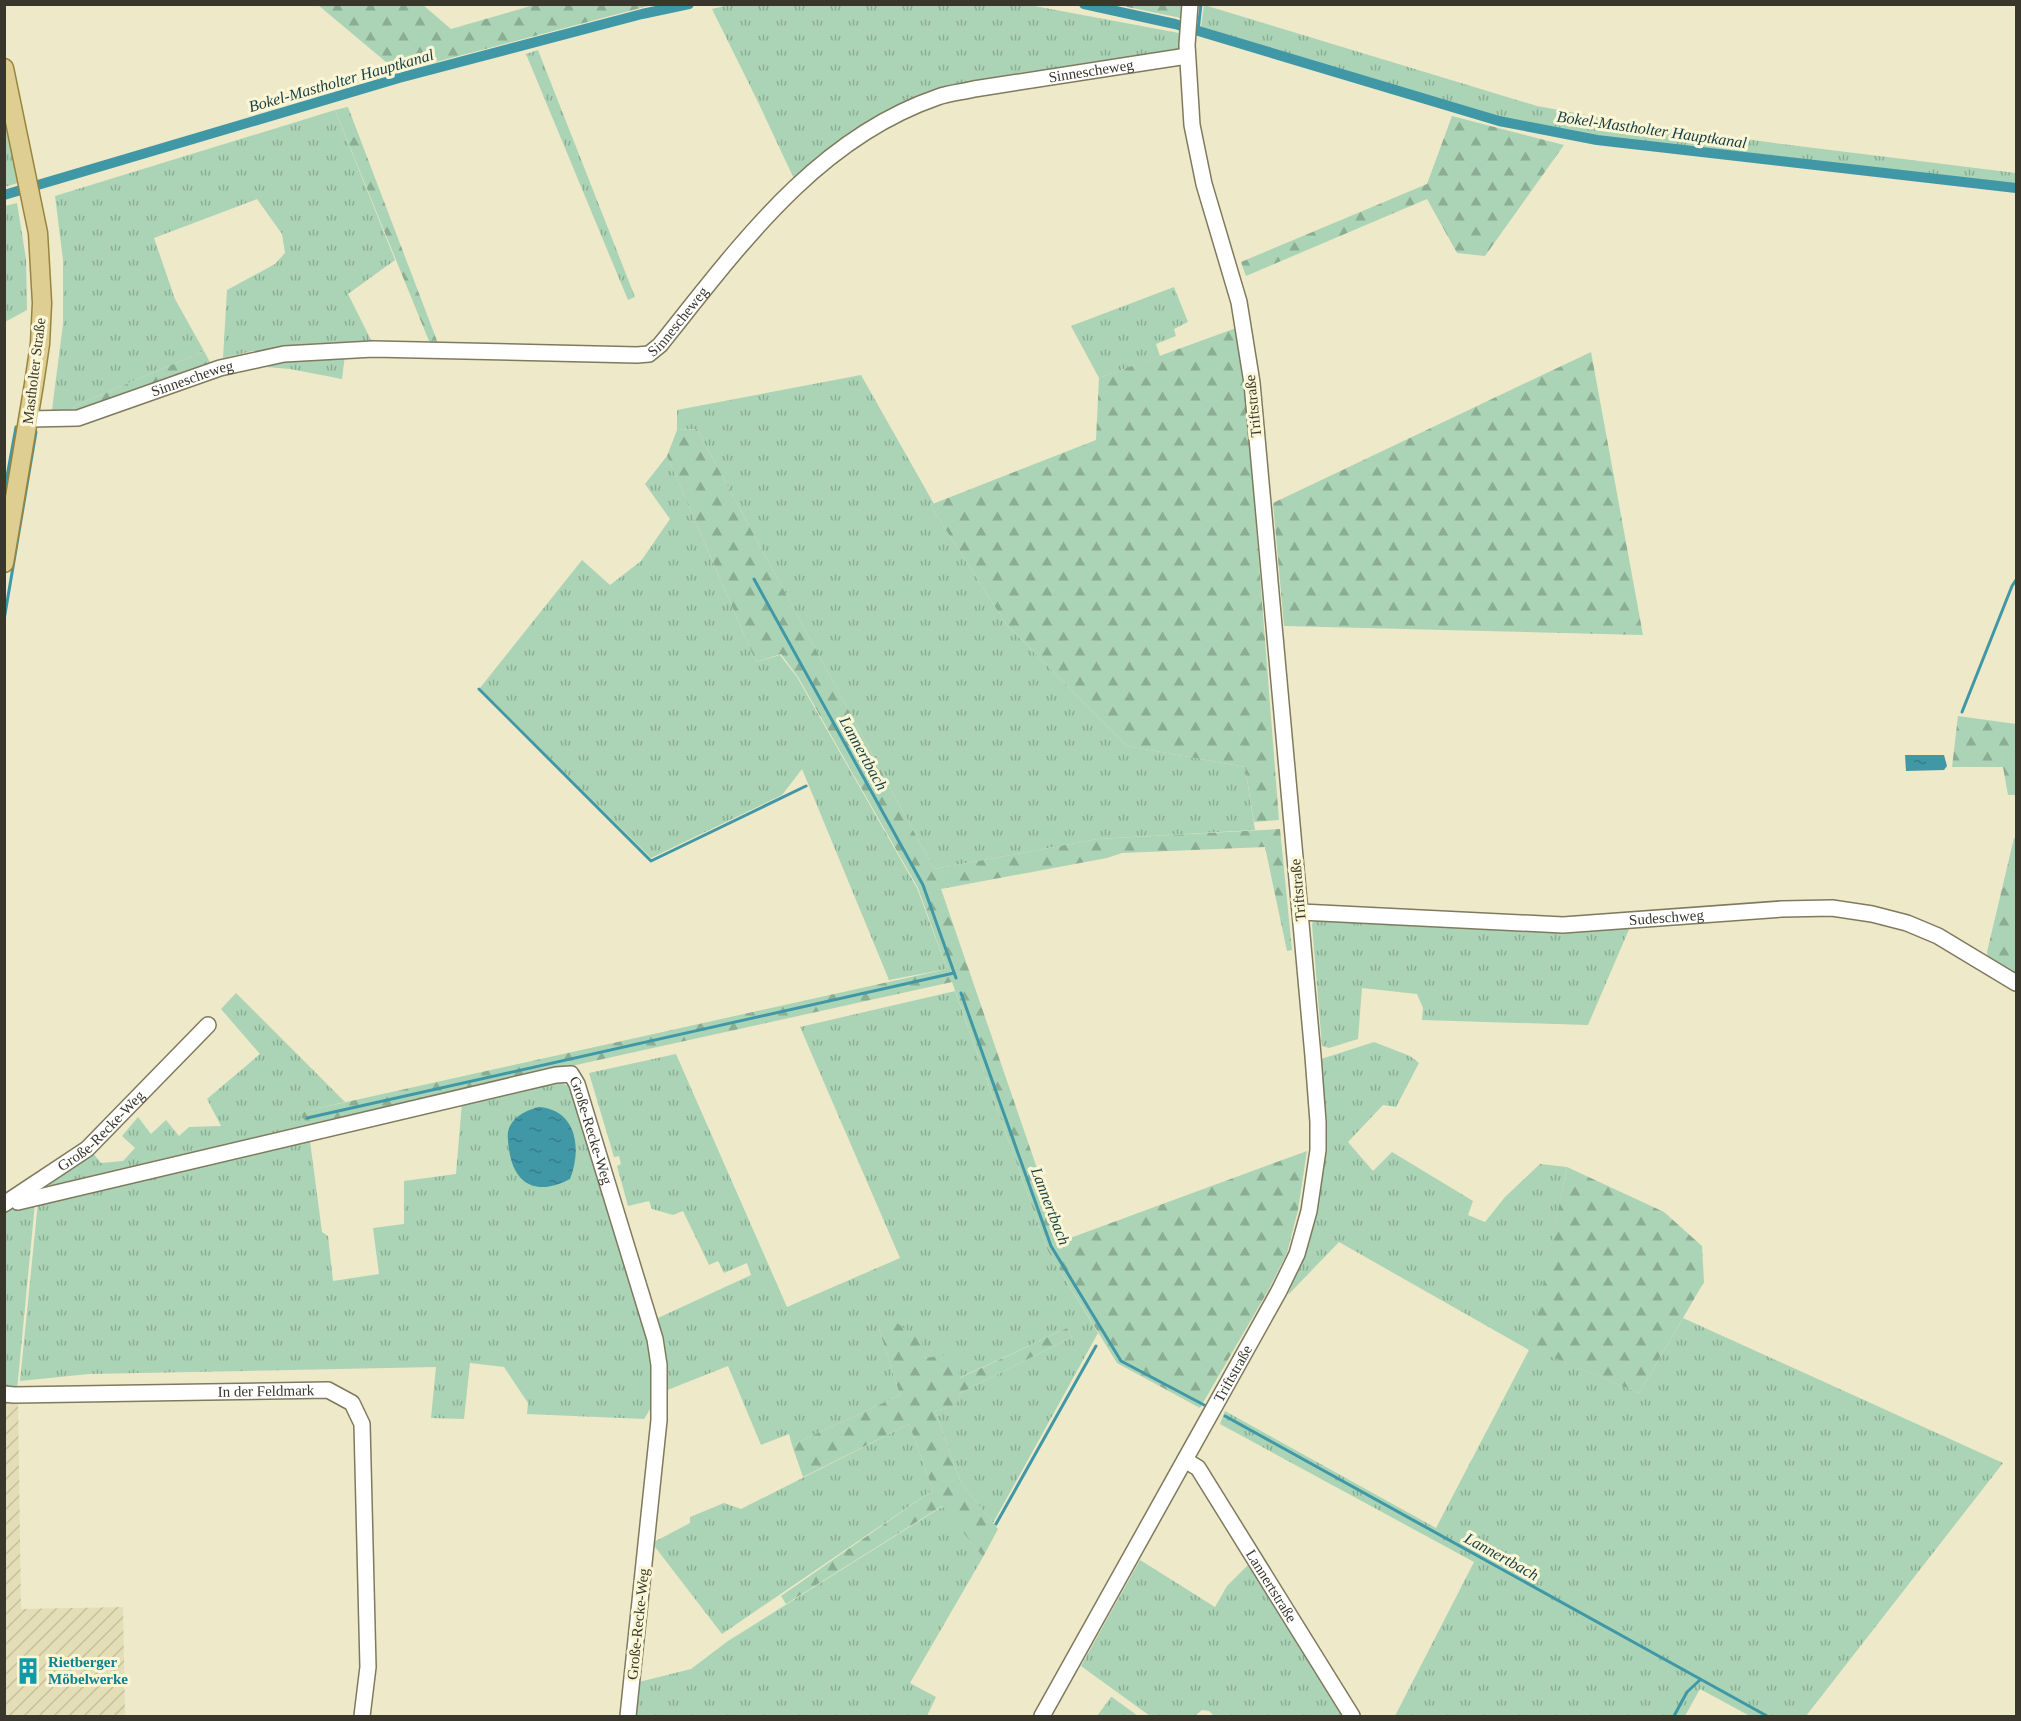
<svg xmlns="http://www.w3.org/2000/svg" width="2021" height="1721" viewBox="0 0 2021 1721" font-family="Georgia,serif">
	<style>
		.industrial { fill: url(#industrial-furrows) }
		.grass { fill: url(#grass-tufts) }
		.forest { fill: url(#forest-firs) }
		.water { fill: url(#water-ripples) }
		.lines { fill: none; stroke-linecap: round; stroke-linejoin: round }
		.stream { stroke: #4098a7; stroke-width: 3 }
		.canal { stroke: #4098a7; stroke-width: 10 }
		.minor-casing { stroke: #7f7a5d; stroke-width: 18 }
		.major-casing { stroke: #97843e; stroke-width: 21 }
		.minor { stroke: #fff; stroke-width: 15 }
		.major { stroke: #dfce92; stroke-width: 18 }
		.labels { text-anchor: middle; stroke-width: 6; stroke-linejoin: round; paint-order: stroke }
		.street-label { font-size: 15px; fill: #39372b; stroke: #fbf6d6 }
		.culture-label { font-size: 15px; font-weight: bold; fill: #0d838f; stroke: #fbf6d6; text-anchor: start }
		.water-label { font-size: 16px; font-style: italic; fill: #143d44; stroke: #fbf6d6 }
	</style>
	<defs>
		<pattern id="industrial-furrows" width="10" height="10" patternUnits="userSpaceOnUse" patternTransform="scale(1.5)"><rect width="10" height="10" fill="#e4deb7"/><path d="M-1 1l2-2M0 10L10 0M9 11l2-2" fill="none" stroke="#c4bf9e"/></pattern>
		<pattern id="grass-tufts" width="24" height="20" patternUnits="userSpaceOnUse" patternTransform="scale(1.5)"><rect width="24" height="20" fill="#aad4b5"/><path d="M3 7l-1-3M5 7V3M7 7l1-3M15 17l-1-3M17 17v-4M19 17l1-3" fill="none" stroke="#8bad93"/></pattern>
		<pattern id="forest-firs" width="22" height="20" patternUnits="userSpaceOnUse" patternTransform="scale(1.5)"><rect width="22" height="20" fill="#aad4b5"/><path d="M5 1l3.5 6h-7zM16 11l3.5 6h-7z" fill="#8bad93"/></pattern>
		<pattern id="water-ripples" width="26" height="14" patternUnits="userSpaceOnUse" patternTransform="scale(1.5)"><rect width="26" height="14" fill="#4098a7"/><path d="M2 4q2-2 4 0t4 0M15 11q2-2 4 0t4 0" fill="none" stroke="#377d88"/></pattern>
	</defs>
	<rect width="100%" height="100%" fill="#eee9c9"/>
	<path class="industrial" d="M4,1398L18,1401L21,1609L123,1607L125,1716H5Z"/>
	<g class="grass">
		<path d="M733,4L1029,5L1179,33V50L937,94L796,183L759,104L712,9Z"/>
		<path d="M1204,5L1537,106L1630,123L1782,144L2016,173V185L1751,153L1598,138L1499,118L1201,27Z"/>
		<path d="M538,50L635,297L628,300L526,54Z"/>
		<path d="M335,110L395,260L348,294L374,346L253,351L223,358L227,290L275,264L285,253L282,234L257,199L154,238L175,299L204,351L77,405L67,412L52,410L63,324V260L55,196Z"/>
		<path d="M4,118L21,182L5,187H4Z"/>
		<path d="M17,203L26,259L27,310L5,322V206Z"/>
		<path d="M1174,287L1188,322L1174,329L1176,336L1156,344L1160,356L1099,378L1071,326Z"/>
		<path d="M345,355L342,379L290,369L266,367L285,359Z"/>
		<path d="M861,375L934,504L930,505L1006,624L1127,746L1245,767L1255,830L1098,839L934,869L697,429L677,430V410Z"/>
		<path d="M667,456L756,662L780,655L797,677L917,888L947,969L889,980L802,769L782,795L651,858L480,688L582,560L610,585L641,561L670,519L645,484Z"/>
		<path d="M1318,918L1630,927L1588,1025L1422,1020L1423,1008L1417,994L1362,988L1358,1039L1329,1048L1322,1046L1312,925L1313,921Z"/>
		<path d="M955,991L1048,1251L1098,1333L993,1523L961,1483L935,1411L955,1406L960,1393L1072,1337L1067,1328L959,1378L879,1329L900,1395L792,1445L789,1434L761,1445L728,1366L665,1391L661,1338L658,1318L751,1275L747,1263L724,1273L718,1261L709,1265L683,1211L673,1215L652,1209L649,1201L628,1206L617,1166L621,1164L619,1156L614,1157L589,1073L676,1054L787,1307L900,1258L800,1027Z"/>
		<path d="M236,993L345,1102L298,1113L309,1124L54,1188L50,1187L49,1183L91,1151L101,1163L123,1161L135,1148L122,1136L138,1117L151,1134L166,1120L179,1136L189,1127L221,1126L207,1099L260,1054L221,1009Z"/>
		<path d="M1374,1042L1410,1056L1419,1063L1396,1107L1383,1105L1348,1142L1373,1171L1392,1152L1473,1201L1468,1215L1485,1222L1505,1197L1540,1164L1567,1167L1531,1348L1639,1393L1683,1318L2003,1463L1806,1716H1750L1700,1689L1685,1716H1395L1474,1562L1220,1424L1225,1411L1436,1528L1529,1350L1339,1242L1288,1295L1302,1255L1318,1060Z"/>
		<path d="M557,1081L575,1089L650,1337L655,1365L652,1406L644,1419L527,1414L528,1403L504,1367L470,1363L464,1419L431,1418L436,1367L89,1374L20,1381L38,1202L307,1137L310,1141L322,1232L328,1236L333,1281L379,1274L373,1228L404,1224V1181L456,1174L462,1102Z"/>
		<path d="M35,1203L17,1390L5,1388L4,1210Z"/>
		<path d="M909,1424L933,1490L722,1634L652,1543L690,1523V1517L724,1503L741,1509Z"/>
		<path d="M943,1506L983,1557L910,1683L936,1697L927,1716H634L639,1682L691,1669L728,1641Z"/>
		<path d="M1140,1560L1215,1607L1227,1586L1249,1564L1342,1716H1214L1209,1711L1202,1710L1195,1716H1150L1081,1666Z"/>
		<path d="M1111,1697H1112L1138,1716H1097Z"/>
	</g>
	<g class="forest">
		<path d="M318,5H423L451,29L534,5H652L398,72Z"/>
		<path d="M1118,5L1182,4V5L1181,18Z"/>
		<path d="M348,107L439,346H431L335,110Z"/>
		<path d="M1452,116L1564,145L1485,256L1457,253L1427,199L1246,276L1241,262L1427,184Z"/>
		<path d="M1236,328L1245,383L1279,820L1254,822L1245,767L1127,746L1006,624L930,505L1096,440L1099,378Z"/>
		<path d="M204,351L212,366L77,412H67L77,405Z"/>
		<path d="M1591,352L1643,635L1284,626L1273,503Z"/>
		<path d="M697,429L934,869L1098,839L1280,829L1292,950L1287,951L1265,847L1122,853L1107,858L941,889L1062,1241L1307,1151L1298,1210L1287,1253L1269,1289L1200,1408L1117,1363L1048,1251L952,982L309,1124L297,1113L947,969L918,888L798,677L781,654L756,662L667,456L677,430Z"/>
		<path d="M1958,716L2016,724V795H2008L2003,767H1952Z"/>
		<path d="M2014,838H2016V978L1988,961L1987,952Z"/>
		<path d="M1567,1167L1664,1212L1702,1246L1704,1282L1639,1393L1530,1348Z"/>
		<path d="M897,1323L922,1342L925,1358L952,1354L960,1378L1067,1328L1072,1337L960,1393L956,1406L935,1411L961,1483L998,1529L983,1557L942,1506L786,1604L781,1596L933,1490L909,1424L803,1477L792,1445L900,1395L879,1329Z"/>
	</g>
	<g class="water">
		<path d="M1905,755H1944L1947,766L1944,770L1906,771Z"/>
		<path d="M539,1107C577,1110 582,1149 570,1179C542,1194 517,1189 510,1155C509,1149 507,1138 508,1132C511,1117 527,1110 539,1107Z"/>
	</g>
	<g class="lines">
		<g class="stream">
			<path d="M1198,31L1201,4"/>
			<path d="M4,493L16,427"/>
			<path d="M754,579L923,885L956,978"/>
			<path d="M4,620L36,432"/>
			<path d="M479,689L651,861L806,786"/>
			<path d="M1962,712L2012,586L2016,580"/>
			<path d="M961,993L1051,1246L1121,1361L1206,1406"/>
			<path d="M307,1118L954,973"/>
			<path d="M1225,1416L1767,1716"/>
			<path d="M996,1524L1096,1346"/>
			<path d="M1674,1716L1687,1692L1700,1680"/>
		</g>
		<g class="canal">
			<path d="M1084,4L1175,24L1499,121L1597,140L2016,188"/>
			<path d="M4,195L399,78L642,14L689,4"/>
		</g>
		<defs>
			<g id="minor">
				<path id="s1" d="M29,419L78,418L220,368L284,354L373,349L637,355L649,354L660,345C738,248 815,139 938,97C949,93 962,92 974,89L1187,56"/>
				<path id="s2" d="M1301,912L1563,925L1782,909L1832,908L1872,914L1907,923L1938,936L2016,983"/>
				<path id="s3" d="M15,1198L18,1202L556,1075L571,1074L577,1084L655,1339L659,1365V1420L628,1716"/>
				<path id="s4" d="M4,1204L87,1149L208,1025"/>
				<path id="s5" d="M4,1394L14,1395L328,1390L352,1403L362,1424L368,1667L362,1716"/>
				<path id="s6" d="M1185,1460L1198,1468L1352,1716"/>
				<path id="s7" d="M1042,1716L1279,1291L1297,1254L1309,1211L1318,1150V1122L1313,1056L1252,383L1239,302L1204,184L1192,125L1187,45L1190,4"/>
			</g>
			<path id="major" d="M4,68L38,233L42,303L40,344L34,384L4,563"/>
		</defs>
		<use href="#minor" class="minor-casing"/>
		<use href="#major" class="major-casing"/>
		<use href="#minor" class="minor"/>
		<use href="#major" class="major"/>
	</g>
	<defs>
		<symbol id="building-bare" viewBox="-9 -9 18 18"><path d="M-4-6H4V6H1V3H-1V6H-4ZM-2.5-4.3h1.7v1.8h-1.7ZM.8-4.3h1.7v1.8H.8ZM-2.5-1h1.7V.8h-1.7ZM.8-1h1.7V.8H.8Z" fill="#0f9aa8" stroke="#fbf6d6" stroke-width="2.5" paint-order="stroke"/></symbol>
	</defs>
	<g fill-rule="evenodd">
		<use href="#building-bare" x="9" y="1652" width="38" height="38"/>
	</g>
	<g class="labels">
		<g class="street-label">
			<text dy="5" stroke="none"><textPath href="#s1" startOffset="1178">Sinnescheweg</textPath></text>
			<text dy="5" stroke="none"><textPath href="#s1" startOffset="674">Sinnescheweg</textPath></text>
			<text transform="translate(34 371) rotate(-83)" y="5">Mastholter Straße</text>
			<text dy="5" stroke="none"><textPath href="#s1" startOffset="170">Sinnescheweg</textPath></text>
			<text transform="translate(1253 406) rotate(-96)" y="5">Triftstraße</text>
			<text transform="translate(1298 890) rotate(-95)" y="5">Triftstraße</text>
			<text dy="5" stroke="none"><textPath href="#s2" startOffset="366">Sudeschweg</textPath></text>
			<text dy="5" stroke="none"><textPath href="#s4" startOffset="122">Große-Recke-Weg</textPath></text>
			<text dy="5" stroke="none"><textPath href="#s3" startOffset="633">Große-Recke-Weg</textPath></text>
			<text dy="5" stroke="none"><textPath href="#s7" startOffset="392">Triftstraße</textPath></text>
			<text dy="5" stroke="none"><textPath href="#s5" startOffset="262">In der Feldmark</textPath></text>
			<text dy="5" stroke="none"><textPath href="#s6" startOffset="154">Lannertstraße</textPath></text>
			<text transform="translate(638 1624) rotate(-84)" y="5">Große-Recke-Weg</text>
		</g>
		<g class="culture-label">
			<text x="48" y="1667">Rietberger<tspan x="48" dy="17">Möbelwerke</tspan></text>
		</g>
		<g class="water-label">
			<text transform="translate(341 80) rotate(-16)" y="6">Bokel-Mastholter Hauptkanal</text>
			<text transform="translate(1652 129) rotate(8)" y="6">Bokel-Mastholter Hauptkanal</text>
			<text transform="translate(864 753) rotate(61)" y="6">Lannertbach</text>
			<text transform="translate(1051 1206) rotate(69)" y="6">Lannertbach</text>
			<text transform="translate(1502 1556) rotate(29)" y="6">Lannertbach</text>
		</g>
	</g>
	<rect width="2021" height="1721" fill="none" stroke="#39372b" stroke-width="12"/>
</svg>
